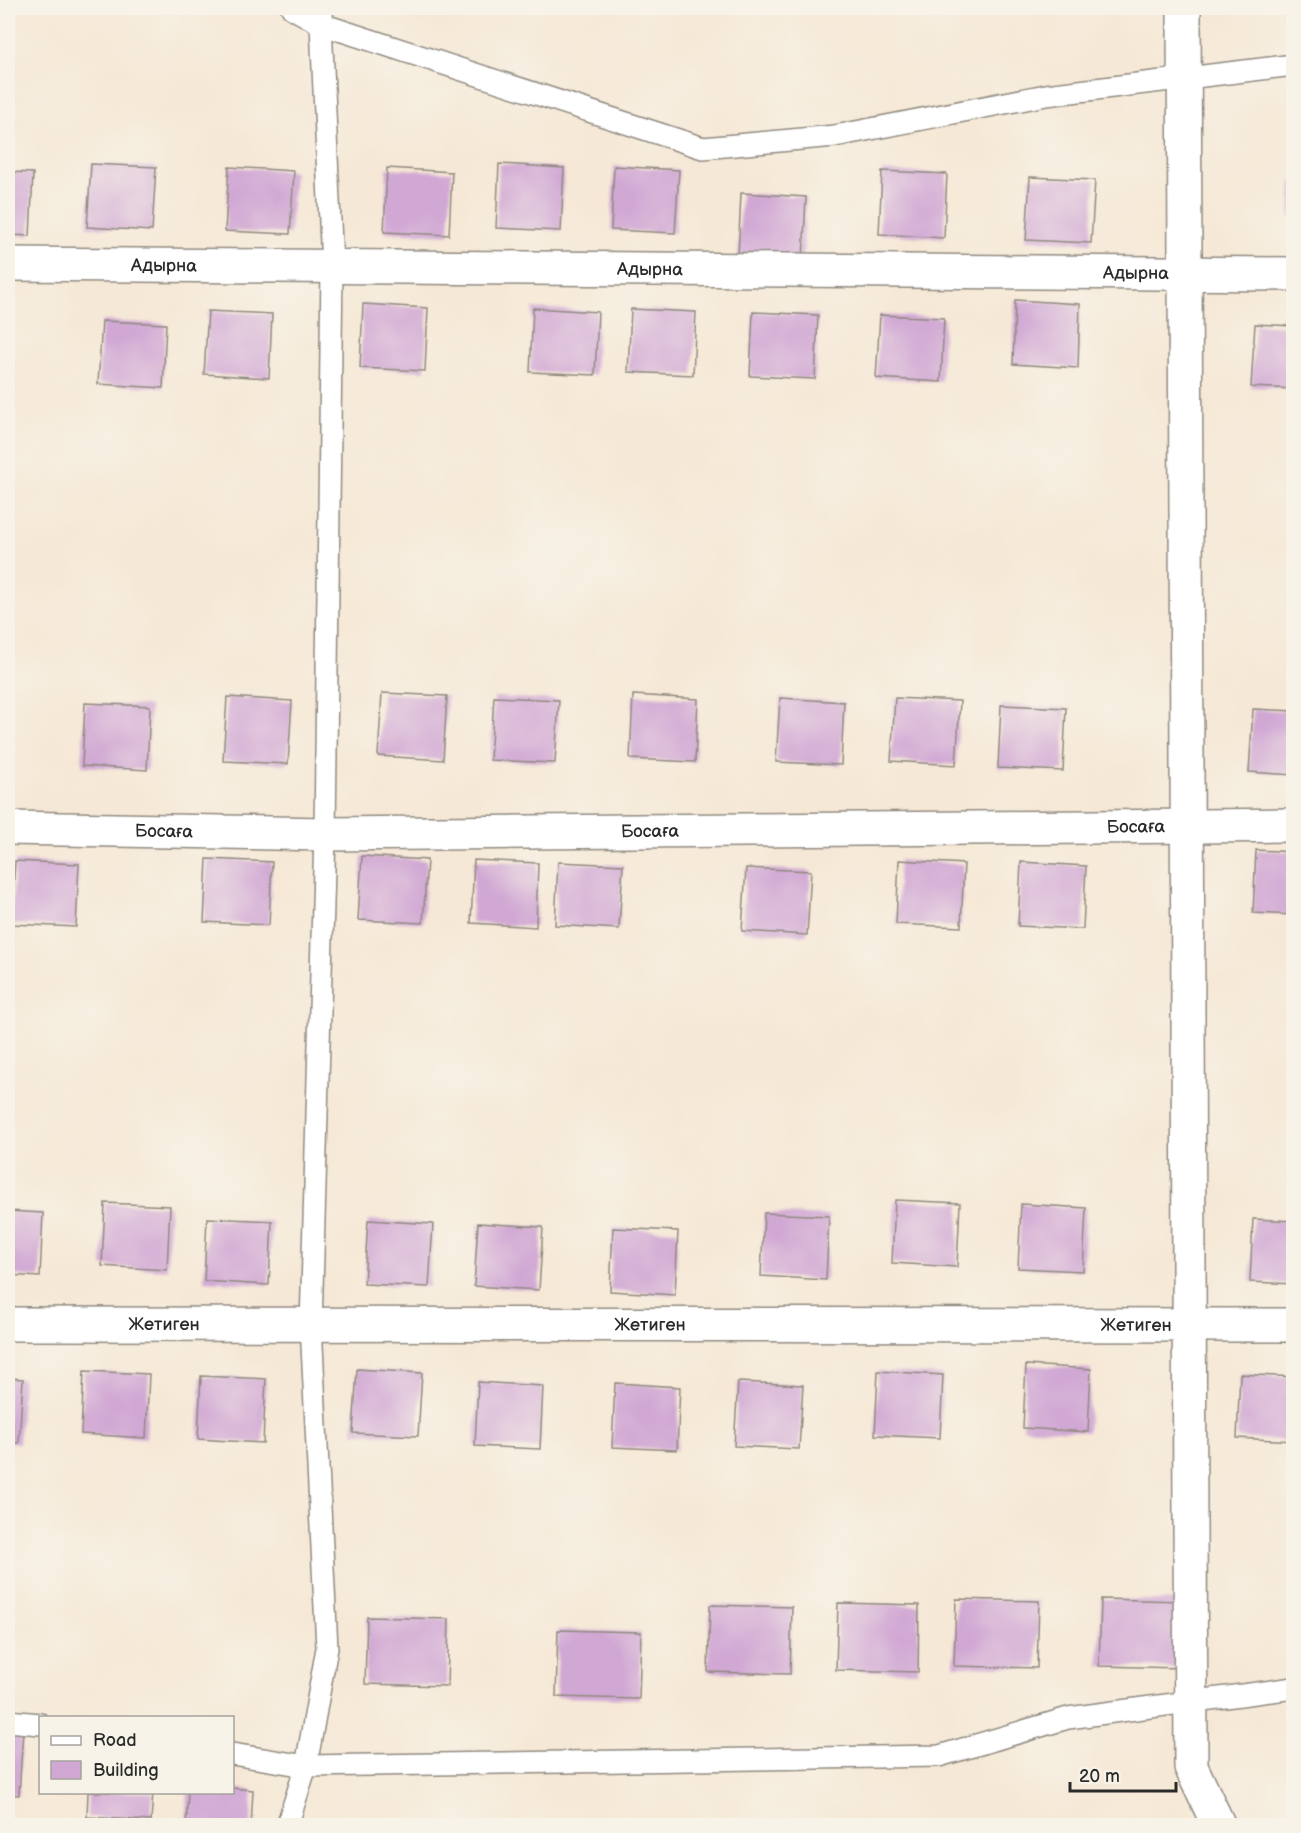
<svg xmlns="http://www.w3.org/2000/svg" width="1301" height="1833" viewBox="0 0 1301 1833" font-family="'Balsamiq Sans',sans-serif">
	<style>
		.building { fill: #d1a8d4 }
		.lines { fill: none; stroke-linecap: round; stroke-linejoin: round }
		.service-casing { stroke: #908a80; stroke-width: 24 }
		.minor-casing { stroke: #908a80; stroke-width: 36 }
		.service { stroke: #fff; stroke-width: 21 }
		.minor { stroke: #fff; stroke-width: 33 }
		.labels { text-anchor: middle; stroke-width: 4.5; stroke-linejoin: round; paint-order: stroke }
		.street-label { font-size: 18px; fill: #2b2b2b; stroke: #f7f3e8 }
	</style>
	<rect width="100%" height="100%" fill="#f7f3e8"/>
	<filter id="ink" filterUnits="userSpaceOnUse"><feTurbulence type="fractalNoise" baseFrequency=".0167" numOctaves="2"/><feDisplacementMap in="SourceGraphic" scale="12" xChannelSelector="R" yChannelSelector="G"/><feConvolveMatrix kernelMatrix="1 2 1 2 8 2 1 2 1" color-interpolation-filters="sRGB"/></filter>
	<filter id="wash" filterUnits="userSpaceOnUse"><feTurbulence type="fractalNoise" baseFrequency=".008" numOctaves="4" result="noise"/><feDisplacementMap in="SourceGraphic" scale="24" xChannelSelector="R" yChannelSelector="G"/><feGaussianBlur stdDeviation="1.35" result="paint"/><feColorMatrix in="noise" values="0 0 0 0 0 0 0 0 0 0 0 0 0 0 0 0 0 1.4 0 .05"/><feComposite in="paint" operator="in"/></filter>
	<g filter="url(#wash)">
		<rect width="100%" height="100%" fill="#f6e8d6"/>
		<g id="blocks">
			<g class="building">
				<path d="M91,164L156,167L152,231L87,227Z"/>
				<path d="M499,164L564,168L561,231L496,228Z"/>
				<path d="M614,166L679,170L675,233L611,230Z"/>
				<path d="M229,167L294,171L290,234L225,231Z"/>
				<path d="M387,168L452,172L449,235L384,232Z"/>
				<path d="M882,171L947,174L944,238L879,234Z"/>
				<path d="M8,172L33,173L30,236L8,235Z"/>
				<path d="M1030,177L1095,180L1091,243L1026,240Z"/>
				<path d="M1292,181H1294V217H1290Z"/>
				<path d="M741,193L806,197L803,260L738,257Z"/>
				<path d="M1015,300L1080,304L1078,368L1013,364Z"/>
				<path d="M363,304L428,308L425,371L360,368Z"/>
				<path d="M533,308L598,312L595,375L530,372Z"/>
				<path d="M631,309L696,312L693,375L628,372Z"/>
				<path d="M208,311L272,314L269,378L204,374Z"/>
				<path d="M753,312L818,315L815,379L750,376Z"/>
				<path d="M880,315L944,318L941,382L876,378Z"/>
				<path d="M102,321L166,324L163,388L98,384Z"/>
				<path d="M1255,324L1294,326V389L1251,387Z"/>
				<path d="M382,693L447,696L443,760L378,756Z"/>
				<path d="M633,695L698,699L695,762L630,759Z"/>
				<path d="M227,697L292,701L288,764L223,761Z"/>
				<path d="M494,697L559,700L555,763L490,760Z"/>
				<path d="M780,698L844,702L841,765L776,762Z"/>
				<path d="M895,698L960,701L956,765L891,761Z"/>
				<path d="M85,703L150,706L147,770L82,766Z"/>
				<path d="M1001,705L1066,708L1063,771L998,768Z"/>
				<path d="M1253,709L1294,711V775L1249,772Z"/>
				<path d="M1256,850L1294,852V915L1253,913Z"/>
				<path d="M362,856L427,860L423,923L358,920Z"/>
				<path d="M207,859L272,862L269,925L204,922Z"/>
				<path d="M474,860L538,863L536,927L471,923Z"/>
				<path d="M899,860L964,864L961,927L896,924Z"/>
				<path d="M15,861L79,864L76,927L11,924Z"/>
				<path d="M558,862L623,865L619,929L555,925Z"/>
				<path d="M1021,862L1086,866L1083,929L1018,926Z"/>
				<path d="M746,868L811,871L807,935L742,931Z"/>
				<path d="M895,1200L960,1203L957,1267L892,1263Z"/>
				<path d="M105,1203L170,1206L167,1270L102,1266Z"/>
				<path d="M1021,1204L1086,1208L1083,1271L1018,1268Z"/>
				<path d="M8,1211L43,1213L40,1277L8,1275Z"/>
				<path d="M764,1213L829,1216L826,1280L761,1276Z"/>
				<path d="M207,1218L272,1221L269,1285L204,1281Z"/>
				<path d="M1253,1219L1294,1221V1284L1250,1282Z"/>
				<path d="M368,1220L433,1224L429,1287L364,1284Z"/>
				<path d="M478,1223L543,1227L539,1290L474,1286Z"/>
				<path d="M613,1228L678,1231L675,1295L610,1291Z"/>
				<path d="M1026,1365L1091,1369L1088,1432L1023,1428Z"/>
				<path d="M357,1369L422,1373L418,1436L353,1433Z"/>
				<path d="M84,1371L149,1374L146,1438L81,1434Z"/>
				<path d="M878,1371L943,1375L940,1438L875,1435Z"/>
				<path d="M1240,1374L1294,1377V1441L1237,1438Z"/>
				<path d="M201,1376L266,1379L263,1443L198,1439Z"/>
				<path d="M8,1378L23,1379L19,1443L8,1442Z"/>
				<path d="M478,1382L543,1386L540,1449L475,1446Z"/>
				<path d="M738,1382L803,1385L799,1449L734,1446Z"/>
				<path d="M615,1383L680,1387L677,1450L612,1447Z"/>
				<path d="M956,1599L1039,1601L1037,1668L954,1666Z"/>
				<path d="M1101,1599L1183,1601L1181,1668L1099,1666Z"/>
				<path d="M838,1603L919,1605L918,1672L836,1670Z"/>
				<path d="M710,1605L792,1607L790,1674L708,1672Z"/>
				<path d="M367,1617L449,1619L447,1686L365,1684Z"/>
				<path d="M558,1630L641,1632L639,1699L556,1697Z"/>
				<path d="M8,1731H23L19,1795L8,1794Z"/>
				<path d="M232,1788L253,1790L251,1826H186L188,1792H232Z"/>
				<path d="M88,1792H153L151,1821L87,1817Z"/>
			</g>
		</g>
	</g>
	<g filter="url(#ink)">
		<use href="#blocks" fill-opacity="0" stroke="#908a80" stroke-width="1.5"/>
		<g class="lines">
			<defs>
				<g id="service">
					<path d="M292,8L321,24L703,148L835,136L1046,95L1294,65"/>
					<path d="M8,1721L40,1724"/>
					<path d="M232,1754L306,1766L939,1756L1068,1718L1294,1688"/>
					<path d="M287,1826L306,1766L327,1648L311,1325L325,834L332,266L321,24L323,8"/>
				</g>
				<g id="minor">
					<path d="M1184,8L1191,1767L1219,1826"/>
					<path id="s1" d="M8,264L1294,274"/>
					<path id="s2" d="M8,828L325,834L1294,825"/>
					<path id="s3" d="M8,1324L1294,1325"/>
				</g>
			</defs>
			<use href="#service" class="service-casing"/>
			<use href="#minor" class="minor-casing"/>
			<use href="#service" class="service"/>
			<use href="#minor" class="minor"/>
		</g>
	</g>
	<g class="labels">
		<g class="street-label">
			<text dy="6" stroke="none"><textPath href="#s1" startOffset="156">Адырна</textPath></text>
			<text dy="6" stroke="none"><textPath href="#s1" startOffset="642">Адырна</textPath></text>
			<text dy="6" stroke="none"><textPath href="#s1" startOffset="1128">Адырна</textPath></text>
			<text dy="6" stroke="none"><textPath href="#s2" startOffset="1128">Босаға</textPath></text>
			<text dy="6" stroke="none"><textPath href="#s2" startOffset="156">Босаға</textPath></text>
			<text dy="6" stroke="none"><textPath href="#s2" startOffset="642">Босаға</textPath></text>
			<text dy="6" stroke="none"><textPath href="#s3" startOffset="156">Жетиген</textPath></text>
			<text dy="6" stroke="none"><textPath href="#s3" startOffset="642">Жетиген</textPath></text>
			<text dy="6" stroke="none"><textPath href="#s3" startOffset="1128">Жетиген</textPath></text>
		</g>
	</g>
	<rect width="1301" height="1833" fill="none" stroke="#f7f3e8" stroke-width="30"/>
	<rect x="39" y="1716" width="195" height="78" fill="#f7f3e8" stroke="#a5a39c" stroke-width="1.5"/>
	<rect x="51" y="1736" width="30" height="9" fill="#ffffff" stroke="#a5a39c" stroke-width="1.5"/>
	<text x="93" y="1746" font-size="18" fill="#2b2b2b">Road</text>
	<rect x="51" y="1761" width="30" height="18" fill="#d1a8d4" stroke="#a5a39c" stroke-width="1.5"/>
	<text x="93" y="1776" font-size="18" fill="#2b2b2b">Building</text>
	<path d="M1070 1782v9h106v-9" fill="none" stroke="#2b2b2b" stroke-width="3"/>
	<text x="1079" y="1782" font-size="18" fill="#2b2b2b" stroke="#f7f3e8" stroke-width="4.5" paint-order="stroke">20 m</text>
</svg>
